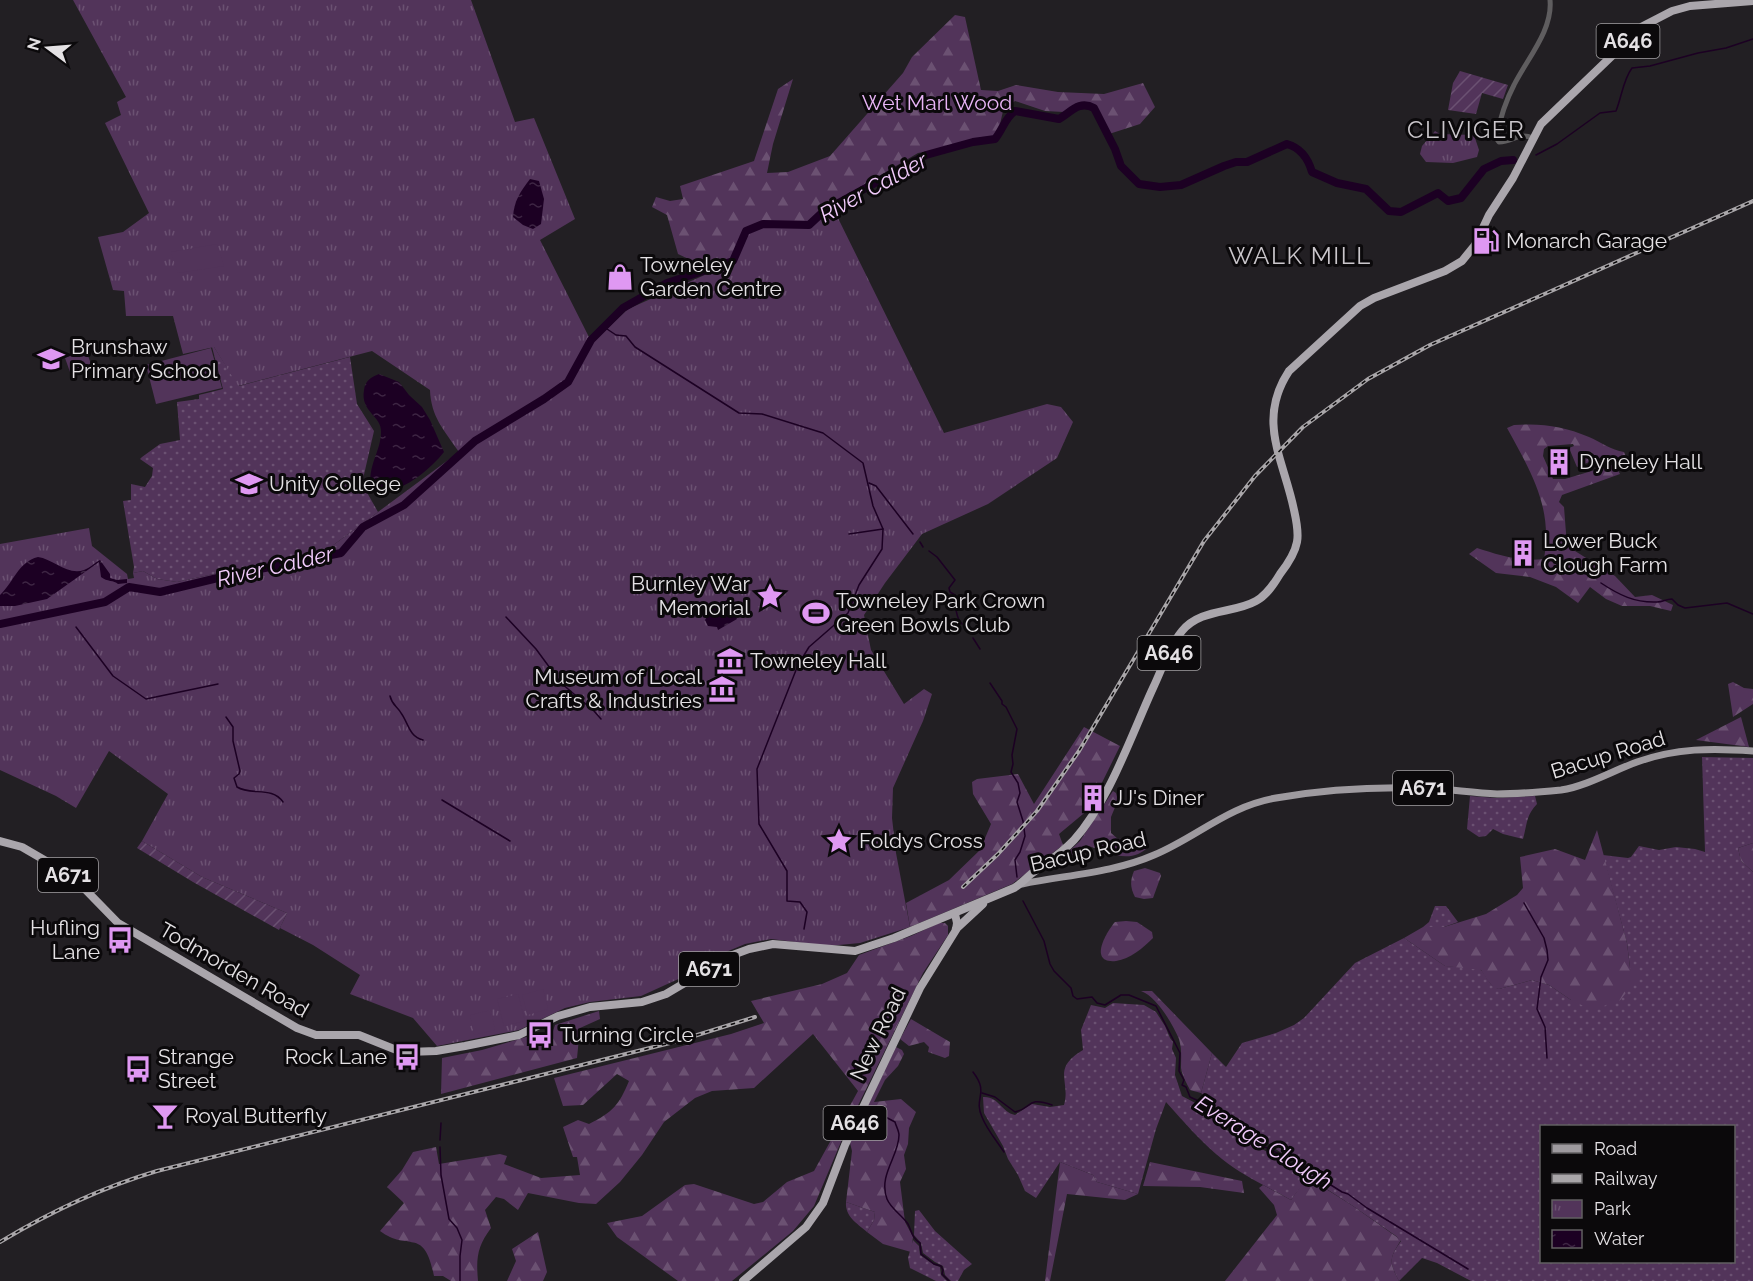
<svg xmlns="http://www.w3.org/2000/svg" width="1753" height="1281" viewBox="0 0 1753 1281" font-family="Raleway,sans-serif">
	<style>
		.grass { fill: url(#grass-dots); fill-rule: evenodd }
		.forest { fill: url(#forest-firs) }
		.park { fill: url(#park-tufts) }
		.garden { fill: url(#garden-furrows) }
		.pitch { fill: #52345a }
		.water { fill: url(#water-ripples) }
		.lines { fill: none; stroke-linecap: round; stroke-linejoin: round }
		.stream { stroke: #1c0023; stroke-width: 1.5 }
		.river { stroke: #1c0023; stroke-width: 8 }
		.tertiary { stroke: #5f5d5f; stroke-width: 5 }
		.primary { stroke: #9e9a9f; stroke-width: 7 }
		.trunk { stroke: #aaa6ac; stroke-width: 8 }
		.rail-casing { stroke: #a9a6a9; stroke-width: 4 }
		.rail { stroke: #0b090b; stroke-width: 1.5; stroke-dasharray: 4.5; stroke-linecap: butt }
		.labels { text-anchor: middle; stroke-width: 6; stroke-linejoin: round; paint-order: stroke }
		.shield { fill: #0b090b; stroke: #a3a0a3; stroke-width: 1.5 }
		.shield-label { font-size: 20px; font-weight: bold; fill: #e4e1e4 }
		.park-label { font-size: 21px; fill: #e9b5f7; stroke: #0b090b }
		.poi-label { font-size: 21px; fill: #e4e1e4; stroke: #0b090b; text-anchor: start }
		.street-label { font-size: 21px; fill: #e4e1e4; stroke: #0b090b }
		.water-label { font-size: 22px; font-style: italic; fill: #f2cbfc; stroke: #0b090b }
		.quarter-label { font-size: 24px; letter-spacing: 1.5px; fill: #cac6cb; stroke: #0b090b }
	</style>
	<defs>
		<pattern id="grass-dots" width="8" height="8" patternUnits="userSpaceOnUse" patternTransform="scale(1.5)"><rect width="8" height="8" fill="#52345a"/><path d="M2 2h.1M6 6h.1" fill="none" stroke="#6b5172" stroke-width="1.8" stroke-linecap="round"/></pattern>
		<pattern id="forest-firs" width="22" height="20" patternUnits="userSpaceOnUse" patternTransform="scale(1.5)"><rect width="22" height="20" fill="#52345a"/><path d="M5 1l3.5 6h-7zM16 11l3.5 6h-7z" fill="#6b5172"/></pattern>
		<pattern id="park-tufts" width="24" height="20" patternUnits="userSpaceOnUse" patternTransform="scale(1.5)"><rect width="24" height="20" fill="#52345a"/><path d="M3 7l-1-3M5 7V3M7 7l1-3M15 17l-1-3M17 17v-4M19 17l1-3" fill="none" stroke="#6b5172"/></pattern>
		<pattern id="garden-furrows" width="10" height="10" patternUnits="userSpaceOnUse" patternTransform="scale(1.5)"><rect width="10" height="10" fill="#52345a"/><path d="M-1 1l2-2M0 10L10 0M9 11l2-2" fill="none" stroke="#6b5172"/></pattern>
		<pattern id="water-ripples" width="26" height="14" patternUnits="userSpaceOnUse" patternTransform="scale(1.5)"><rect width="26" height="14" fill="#1c0023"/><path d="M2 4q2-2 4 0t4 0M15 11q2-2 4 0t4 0" fill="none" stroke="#3d2543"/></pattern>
	</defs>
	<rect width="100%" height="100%" fill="#221f23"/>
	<g class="grass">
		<path d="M212,347H214L239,386L350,357L357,404L374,431L363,479L365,489L378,512L328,549L177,582L157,579L143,571L133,573L134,567L123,501L131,500V484L145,487L152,476L153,468L140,459L142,457L160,444L180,440L177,402L199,399V395L223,389Z"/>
		<path d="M1702,757L1753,758V843L1738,848L1741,861L1753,872V1281H1471L1437,1263L1422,1258L1399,1281C1389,1262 1389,1258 1401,1241L1396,1236L1353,1206L1308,1177L1291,1200C1268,1187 1243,1176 1222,1159C1201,1142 1184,1122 1166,1102L1156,1129L1138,1194L1097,1182L1093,1175L1060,1162L1036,1198L1025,1191L1018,1175L1008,1159L1003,1146L984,1113L983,1097C999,1096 1001,1112 1015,1115L1032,1104L1050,1107L1064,1105C1071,1081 1051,1069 1083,1050L1081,1030L1091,1005L1105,1008L1113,1003L1144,1005L1156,1012L1165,1026L1170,1038L1173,1042L1172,1049L1176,1058L1175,1075L1182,1096L1201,1106L1221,1127L1282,1160L1288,1166L1309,1174L1311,1169L1294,1161L1274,1148L1251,1127L1229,1120L1201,1093L1212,1053L1226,1067L1242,1043L1276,1033L1294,1025L1304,1018L1355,963L1404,938L1445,966L1478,968C1487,973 1487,986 1499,989L1532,980L1549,985L1571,1000L1630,968L1627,943L1603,855L1628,858L1631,857L1639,846L1659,850L1676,847L1695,849L1705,852ZM1542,1126H1734V1262H1542Z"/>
		<path d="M1470,796L1496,798L1535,796L1537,804C1526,815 1527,825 1523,839L1503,834L1493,829L1486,836L1479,837L1467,829Z"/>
		<path d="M1435,906H1446L1458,922L1444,927H1423L1429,922Z"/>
		<path d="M846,1202L875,1212L874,1220L867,1232C857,1223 845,1217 846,1202Z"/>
		<path d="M919,1210L935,1231L972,1264L964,1270L958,1281H951L945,1275L943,1266L935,1262L923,1253L921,1243L914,1235L915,1211Z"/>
		<path d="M913,1240L919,1246L920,1255L934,1265L940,1267L941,1275L947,1281H936L910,1268L908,1258Z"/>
	</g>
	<g class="forest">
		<path d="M955,15L965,17L981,90L998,91L1016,85L1058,92L1104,94L1143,83L1155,107L1140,124L1109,134L1096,108L1088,102L1076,104L1064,112L1045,111L1015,101L1003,111L998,133L989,140L918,153L828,206L808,223L762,222L745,230L731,259L694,274L695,262L678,254L667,215L652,207L656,197L670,201L683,199L680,186L754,161L778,89L793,79L773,144L767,173L788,172L830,156L903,73L912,57Z"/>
		<path d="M1514,425C1542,423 1563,426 1589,437C1601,442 1611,450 1624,452L1626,457L1622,459L1604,456L1577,467L1569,448L1574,446L1573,444L1548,446L1544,449L1543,456L1553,479H1565L1615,464L1620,474L1562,495L1559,502L1564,507L1567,546L1615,576L1635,597L1652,595L1673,605L1671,611L1650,606H1622L1606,599L1590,587L1578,603L1556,587L1530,577L1496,573L1469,554L1477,548C1499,555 1520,562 1544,559C1553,507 1531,472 1507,428Z"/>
		<path d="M1733,682L1744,688L1753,689V704L1733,717L1728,684Z"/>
		<path d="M1741,717L1749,747L1696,740Z"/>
		<path d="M1084,727L1120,746L1089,809L1059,834L1063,845L1012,884L910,927L906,903L949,880L980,850L991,824L973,794L972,782L977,779L1018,774L1034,804Z"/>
		<path d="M1113,791L1116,793L1118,800L1111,817V833L1118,839L1131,838L1149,846C1131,866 1107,852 1086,845L1077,853L1068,857L1064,856L1080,841Z"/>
		<path d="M1597,830L1627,943L1630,968L1639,976L1618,1003H1610L1594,1011L1571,1000L1549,985L1532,980L1499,989L1494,988L1488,981L1481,970L1445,966L1404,938L1423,927H1444L1486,914L1517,895L1523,888L1520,857L1555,849L1585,860Z"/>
		<path d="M1753,843V872L1741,861L1738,848Z"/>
		<path d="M1145,868L1160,873L1161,876L1153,898L1144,899L1135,897C1130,887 1130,881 1134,871Z"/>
		<path d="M1126,921L1137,922L1152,932L1153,938C1143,948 1130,959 1116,961C1087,964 1107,931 1115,922Z"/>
		<path d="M939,923H945L948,926V935L923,973L846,1130L814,1206L793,1231L732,1281H678L617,1237L607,1223L642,1216L685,1185L694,1184L754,1204L763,1202L787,1182L814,1171L858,1091L813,1034L754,1088L712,1091L695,1098L664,1122L642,1155L620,1182L596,1204L579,1203L528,1193L518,1210L504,1199L496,1197L485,1210L491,1228C477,1247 476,1258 478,1281H451L443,1276H434C424,1225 409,1253 380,1231L404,1203L387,1187L402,1170L413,1152L436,1147L439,1164L500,1154L507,1156L504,1164L541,1178L580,1175L577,1157H573L563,1127L578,1120L589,1124C613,1112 619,1105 629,1081L617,1074L583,1105L563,1106L554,1078L731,1034L764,1023L751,1001L822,984L847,973L859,955L911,936Z"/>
		<path d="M1141,991H1152L1212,1053L1201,1093L1190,1090C1187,1084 1182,1075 1181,1068C1181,1058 1182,1049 1179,1039C1172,1023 1157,997 1141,991Z"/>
		<path d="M599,1011L600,1019L580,1028L577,1058L441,1094L442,1058L482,1050L533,1035L548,1036L553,1031L555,1025Z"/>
		<path d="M911,1019L950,1042L949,1056L945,1058L928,1052L929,1047L924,1042L909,1046L900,1039Z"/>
		<path d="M896,1047L902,1050L904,1054L898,1066L885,1080L874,1102L901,1099L916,1112L909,1128L908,1144L904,1155L906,1169L900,1182L905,1222L913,1237L911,1252L883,1244L867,1232L874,1220L875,1212L846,1202L852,1151L850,1143Z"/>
		<path d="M1060,1162L1093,1175L1097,1182L1138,1194L1125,1200L1067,1194L1050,1281H1045Z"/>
		<path d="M1150,1162L1242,1181L1244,1193L1200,1187L1143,1186Z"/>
		<path d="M1307,1177L1353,1206L1401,1240C1389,1259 1389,1262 1399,1281H1225L1277,1215L1274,1205L1259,1188L1263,1185L1291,1200Z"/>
		<path d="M538,1232L547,1272L543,1281H507L516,1261L512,1249Z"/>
	</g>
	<g class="park">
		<path d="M73,0H471L515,122L534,118L575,219L540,240L592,343L628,309L734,262L747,233L763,226H811L834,210L944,433L1047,404L1061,407L1073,422L1057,458L988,504L922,534L885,583L864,615L871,650L904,704L924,689L932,694L923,721L893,788L892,818L896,853L910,927L860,943L828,946L771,939L745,944L726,952L685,976L641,996L590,1002L565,1008L519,1030L437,1046L413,1018L350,994L360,975L313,945L280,928L287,913L202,877L142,841L168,794L109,751L76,808L56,796L0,770V544L89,528L92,546L127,574L128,579L134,578L133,573L143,571L157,579L177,582L328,549L459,452C444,430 431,417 430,390L372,351L238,386L214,347L183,354L173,316H126L124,291L113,290L98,237L123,232L149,213L105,123L121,115L117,102L126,97Z"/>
		<path d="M1435,131L1440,134L1474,135L1479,150L1477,157L1453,163L1426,162L1420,154L1422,146Z"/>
	</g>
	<g class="garden">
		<path d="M1460,71L1508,85L1503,99L1482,93L1476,114L1448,110L1453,83Z"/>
		<path d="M142,841L202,877L287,913L280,928L279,930L193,882L137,848Z"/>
	</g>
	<g class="pitch">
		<path d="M217,244L224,266L178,273L171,252Z"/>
		<path d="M211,348L222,388L156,404L146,365Z"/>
		<path d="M86,350L91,364L70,372L65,358Z"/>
		<path d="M819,598L831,613L813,628L801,613Z"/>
		<path d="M543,989L548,1009L528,1015L522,995Z"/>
		<path d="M518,994L525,1021L504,1026L497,999Z"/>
		<path d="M491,1010L495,1030L474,1035L470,1015Z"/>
	</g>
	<g class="water">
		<path d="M530,179L539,181L544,199L541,224L533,229L523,225L513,217C514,201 520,192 530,179Z"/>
		<path d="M379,374L399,382L409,395L422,407L430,420L444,452C430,470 393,502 371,487C367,466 381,451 381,432C382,416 360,412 364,390C365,381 371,377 379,374Z"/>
		<path d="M38,557C53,559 68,576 84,570C90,568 94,563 100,560L110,574V578L117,580L127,579V583L118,584C114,580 107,582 101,577L99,562L47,599L15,606H0V595C14,582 18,562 38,557Z"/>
		<path d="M727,600L728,603L734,602L738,605L739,611L736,617L737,619L718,630L717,627L708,626L705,620L709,613L708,610Z"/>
	</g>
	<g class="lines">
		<g class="stream">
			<path d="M1536,155L1557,144L1600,113L1616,111C1622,96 1623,80 1632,68L1650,66L1698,53L1726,48L1753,39"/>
			<path d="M604,327L616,335L626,336L635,347L739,413L762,414L823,433L863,463L873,506L883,529L849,534"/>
			<path d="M869,483L876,486L913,534"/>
			<path d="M920,542L923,547"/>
			<path d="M929,551L937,557L955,580L949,588L950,592L955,595L953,602C958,610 955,617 962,624"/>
			<path d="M1601,583C1619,595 1635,603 1657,602C1663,602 1666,599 1672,599L1678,605L1685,608L1727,603L1753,614"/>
			<path d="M506,617L536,649L561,683L594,711L601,719"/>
			<path d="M76,627L113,676L146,699L218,684"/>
			<path d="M973,638L980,649"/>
			<path d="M990,683L1002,701V704L1006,707L1017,729L1012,755L1013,764L1011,772L1018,783L1020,793L1017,802L1023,821L1025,836L1020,852L1015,860L1017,877"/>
			<path d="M390,696C392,705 397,706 401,713C408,722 409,737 423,740"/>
			<path d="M226,717L233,727V741L240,771L239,774L234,778L237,787C251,796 272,786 283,802"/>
			<path d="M442,800L510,841"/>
			<path d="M1023,901L1044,941L1050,964L1054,971L1071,988L1073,996L1077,999L1092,997L1097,1003L1105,1005L1121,995H1129L1156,1006L1180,1053L1179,1071L1184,1080L1182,1085L1186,1087L1190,1097L1205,1104L1228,1124L1247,1134L1259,1144L1283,1156L1289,1163L1307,1170L1342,1192L1348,1194L1367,1208L1468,1269"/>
			<path d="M1524,903L1544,938L1547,950L1548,960L1541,977L1537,1009L1545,1027L1547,1058"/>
			<path d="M804,929L807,912L800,902L787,901V871L759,824L757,769L798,665L809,647L848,613L859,585L882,549L883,529"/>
			<path d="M854,1067L863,1082"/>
			<path d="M973,1072C990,1094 973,1097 982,1117C987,1130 997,1141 1004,1152"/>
			<path d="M982,1093L995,1097L1015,1112C1033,1108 1026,1096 1052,1105"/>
			<path d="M878,1113L895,1122C896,1126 899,1131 899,1135C899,1156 878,1175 887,1199C891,1209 902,1215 908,1224C912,1232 912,1238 920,1243L921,1254L934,1264L941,1266L943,1270L942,1274L949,1281"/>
			<path d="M440,1140L441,1123"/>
			<path d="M440,1147L441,1175L449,1219L457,1228L462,1240L460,1256V1281"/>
		</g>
		<path class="river" d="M0,624L105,602L129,587L160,592L230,575L341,553L363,527L404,505L475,441L544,399L568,382L591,340L623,308L667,283L733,261L746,231L763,224L809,225L824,211L926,155L973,142L995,139C1003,129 1005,118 1015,111L1059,119C1071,112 1079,100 1094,108L1115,149L1121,166L1139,184L1160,187L1181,185L1224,166L1236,162H1247L1287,144C1301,148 1308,158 1312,172L1337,183L1366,189L1389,211L1401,212L1438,193L1448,201L1461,198L1484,169L1501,161L1513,160"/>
		<path class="tertiary" d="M1533,138C1516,132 1514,142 1499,142L1496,138C1500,119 1505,102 1514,85C1527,59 1553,30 1550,0"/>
		<path class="primary" d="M1022,884C1065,875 1113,873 1154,855C1197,837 1228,806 1276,798C1322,790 1370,787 1416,788C1443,788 1470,793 1497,794C1518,794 1540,792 1561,790C1587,786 1612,771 1637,762C1676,748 1712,748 1753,751"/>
		<g class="trunk">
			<path d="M0,841L22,847L58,868L78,882L118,923L297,1028L316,1035H359L399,1051L408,1052L436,1051L465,1046L519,1035L558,1016L590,1007L642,1002L666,994L730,956L749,949L773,944L855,951L894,938L1014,888C1021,884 1025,879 1031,874C1046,863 1061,854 1074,840C1109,801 1131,736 1153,688C1162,669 1169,647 1182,631C1201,608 1233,614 1256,601C1267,595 1274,584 1280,574C1287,565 1295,553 1297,542C1299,532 1296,519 1294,510C1284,460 1256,421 1289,371L1360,306L1374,298L1445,271L1462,261L1475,245L1489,215L1513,178L1541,124L1643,26L1672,11L1690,6L1753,1"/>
			<path d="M956,929L983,904"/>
			<path d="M743,1281L806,1227L823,1203L845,1145L920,988L956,930L957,923L955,914"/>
		</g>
		<defs>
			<g id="rail">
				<path d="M963,887L998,854L1037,811L1079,751L1204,541L1255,476L1303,427L1368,379L1430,345L1753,201"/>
				<path d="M0,1242C50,1212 100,1188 157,1171L678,1041L755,1017"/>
			</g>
		</defs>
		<use href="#rail" class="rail-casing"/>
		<use href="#rail" class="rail"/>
	</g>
	<defs>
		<symbol id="fuel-bare" viewBox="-9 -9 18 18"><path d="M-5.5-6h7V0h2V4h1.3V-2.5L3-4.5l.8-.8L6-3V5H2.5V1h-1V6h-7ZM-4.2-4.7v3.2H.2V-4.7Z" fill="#df98f2" stroke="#0b090b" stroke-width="2.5" paint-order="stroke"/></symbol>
		<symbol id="shop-bare" viewBox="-9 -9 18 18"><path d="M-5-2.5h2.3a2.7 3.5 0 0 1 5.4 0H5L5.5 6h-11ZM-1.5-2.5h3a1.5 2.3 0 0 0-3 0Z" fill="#df98f2" stroke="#0b090b" stroke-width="2.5" paint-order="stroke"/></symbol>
		<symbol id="school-bare" viewBox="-9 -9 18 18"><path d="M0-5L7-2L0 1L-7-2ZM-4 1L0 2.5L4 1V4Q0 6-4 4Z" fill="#df98f2" stroke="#0b090b" stroke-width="2.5" paint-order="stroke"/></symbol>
		<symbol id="building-bare" viewBox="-9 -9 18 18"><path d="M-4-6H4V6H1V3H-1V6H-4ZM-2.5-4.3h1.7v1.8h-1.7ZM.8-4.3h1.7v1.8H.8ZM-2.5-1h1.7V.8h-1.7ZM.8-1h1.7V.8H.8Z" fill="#df98f2" stroke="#0b090b" stroke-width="2.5" paint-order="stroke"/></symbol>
		<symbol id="sight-bare" viewBox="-9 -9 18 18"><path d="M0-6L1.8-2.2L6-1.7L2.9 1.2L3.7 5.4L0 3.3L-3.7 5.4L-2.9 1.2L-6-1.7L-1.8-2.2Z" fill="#df98f2" stroke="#0b090b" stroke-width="2.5" paint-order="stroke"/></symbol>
		<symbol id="stadium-bare" viewBox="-9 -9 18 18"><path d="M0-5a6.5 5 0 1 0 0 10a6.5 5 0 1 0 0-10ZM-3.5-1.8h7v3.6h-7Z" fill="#df98f2" stroke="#0b090b" stroke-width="2.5" paint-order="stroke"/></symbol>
		<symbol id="museum-bare" viewBox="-9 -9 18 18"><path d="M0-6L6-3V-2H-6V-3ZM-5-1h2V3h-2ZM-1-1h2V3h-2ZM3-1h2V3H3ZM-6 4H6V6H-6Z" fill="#df98f2" stroke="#0b090b" stroke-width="2.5" paint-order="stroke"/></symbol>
		<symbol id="bus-bare" viewBox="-9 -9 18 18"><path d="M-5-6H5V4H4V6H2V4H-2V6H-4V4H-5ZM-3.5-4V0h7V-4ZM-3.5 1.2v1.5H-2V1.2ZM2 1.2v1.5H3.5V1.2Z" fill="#df98f2" stroke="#0b090b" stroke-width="2.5" paint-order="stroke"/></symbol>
		<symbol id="bar-bare" viewBox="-9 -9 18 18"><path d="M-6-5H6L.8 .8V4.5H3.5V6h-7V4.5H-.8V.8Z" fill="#df98f2" stroke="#0b090b" stroke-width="2.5" paint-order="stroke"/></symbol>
	</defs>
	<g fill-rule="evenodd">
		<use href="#fuel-bare" x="1467" y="222" width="38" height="38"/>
		<use href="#shop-bare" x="601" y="258" width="38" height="38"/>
		<use href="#school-bare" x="32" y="340" width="38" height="38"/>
		<use href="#building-bare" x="1540" y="443" width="38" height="38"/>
		<use href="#school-bare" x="230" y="465" width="38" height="38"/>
		<use href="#building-bare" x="1504" y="534" width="38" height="38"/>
		<use href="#sight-bare" x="751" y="577" width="38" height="38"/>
		<use href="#stadium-bare" x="797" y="594" width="38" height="38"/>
		<use href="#museum-bare" x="711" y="642" width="38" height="38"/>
		<use href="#museum-bare" x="703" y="670" width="38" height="38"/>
		<use href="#building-bare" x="1074" y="779" width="38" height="38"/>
		<use href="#sight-bare" x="820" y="822" width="38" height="38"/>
		<use href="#bus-bare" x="101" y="921" width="38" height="38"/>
		<use href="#bus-bare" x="521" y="1016" width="38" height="38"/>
		<use href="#bus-bare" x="388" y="1038" width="38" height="38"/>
		<use href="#bus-bare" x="119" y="1050" width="38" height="38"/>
		<use href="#bar-bare" x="146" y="1097" width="38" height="38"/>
	</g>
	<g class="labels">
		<g class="shield">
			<rect x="1596.5" y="24" width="63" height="34" rx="4.5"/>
			<rect x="1137.5" y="636" width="63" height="34" rx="4.5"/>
			<rect x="1393" y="771" width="60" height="34" rx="4.5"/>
			<rect x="38" y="858" width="60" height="34" rx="4.5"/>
			<rect x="679" y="952" width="60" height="34" rx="4.5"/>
			<rect x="823.5" y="1106" width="63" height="34" rx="4.5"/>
		</g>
		<g class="shield-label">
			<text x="1628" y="48">A646</text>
			<text x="1169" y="660">A646</text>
			<text x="1423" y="795">A671</text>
			<text x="68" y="882">A671</text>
			<text x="709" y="976">A671</text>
			<text x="855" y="1130">A646</text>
		</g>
		<g class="park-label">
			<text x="937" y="110">Wet Marl Wood</text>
		</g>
		<g class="poi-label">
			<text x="1506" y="248">Monarch Garage</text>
			<text x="640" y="272">Towneley<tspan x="640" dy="24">Garden Centre</tspan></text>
			<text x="71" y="354">Brunshaw<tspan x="71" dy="24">Primary School</tspan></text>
			<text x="1579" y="469">Dyneley Hall</text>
			<text x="269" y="491">Unity College</text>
			<text x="1543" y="548">Lower Buck<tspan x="1543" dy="24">Clough Farm</tspan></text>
			<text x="750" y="591" text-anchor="end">Burnley War<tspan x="750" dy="24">Memorial</tspan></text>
			<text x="836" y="608">Towneley Park Crown<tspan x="836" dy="24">Green Bowls Club</tspan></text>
			<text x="750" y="668">Towneley Hall</text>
			<text x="702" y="684" text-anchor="end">Museum of Local<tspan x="702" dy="24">Crafts &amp; Industries</tspan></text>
			<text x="1113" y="805">JJ's Diner</text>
			<text x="859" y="848">Foldys Cross</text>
			<text x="100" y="935" text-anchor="end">Hufling<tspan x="100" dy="24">Lane</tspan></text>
			<text x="560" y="1042">Turning Circle</text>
			<text x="158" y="1064">Strange<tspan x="158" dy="24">Street</tspan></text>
			<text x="387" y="1064" text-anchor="end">Rock Lane</text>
			<text x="185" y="1123">Royal Butterfly</text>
		</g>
		<g class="street-label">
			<text transform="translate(1608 755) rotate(-17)" y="7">Bacup Road</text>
			<text transform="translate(1088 852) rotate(-13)" y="7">Bacup Road</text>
			<text transform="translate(234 970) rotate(30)" y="7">Todmorden Road</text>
			<text transform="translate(878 1034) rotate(-64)" y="7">New Road</text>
		</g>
		<g class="water-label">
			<text transform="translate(873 187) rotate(-29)" y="8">River Calder</text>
			<text transform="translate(275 566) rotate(-13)" y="8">River Calder</text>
			<text transform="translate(1264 1142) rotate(32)" y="8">Everage Clough</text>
		</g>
		<g class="quarter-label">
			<text x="1466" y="138">CLIVIGER</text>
			<text x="1300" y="264">WALK MILL</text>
		</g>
	</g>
	<rect x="1540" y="1125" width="195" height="138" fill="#0b090b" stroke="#625f62" stroke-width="1.5"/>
	<rect x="1552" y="1144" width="30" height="9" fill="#9e9a9f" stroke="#625f62" stroke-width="1.5"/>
	<text x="1594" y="1155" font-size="18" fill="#e4e1e4">Road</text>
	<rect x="1552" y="1174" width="30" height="9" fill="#a9a6a9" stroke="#625f62" stroke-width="1.5"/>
	<text x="1594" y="1185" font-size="18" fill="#e4e1e4">Railway</text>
	<rect x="1552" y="1200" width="30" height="18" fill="url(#park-tufts)" stroke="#625f62" stroke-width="1.5"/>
	<text x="1594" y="1215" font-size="18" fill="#e4e1e4">Park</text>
	<rect x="1552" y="1230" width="30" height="18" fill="url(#water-ripples)" stroke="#625f62" stroke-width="1.5"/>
	<text x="1594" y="1245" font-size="18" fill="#e4e1e4">Water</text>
	<g transform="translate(48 48) rotate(286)" stroke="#0b090b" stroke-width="4.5" paint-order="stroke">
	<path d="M0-4.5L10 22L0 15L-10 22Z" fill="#e4e1e4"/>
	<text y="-9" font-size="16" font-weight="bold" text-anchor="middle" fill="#e4e1e4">N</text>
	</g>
</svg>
